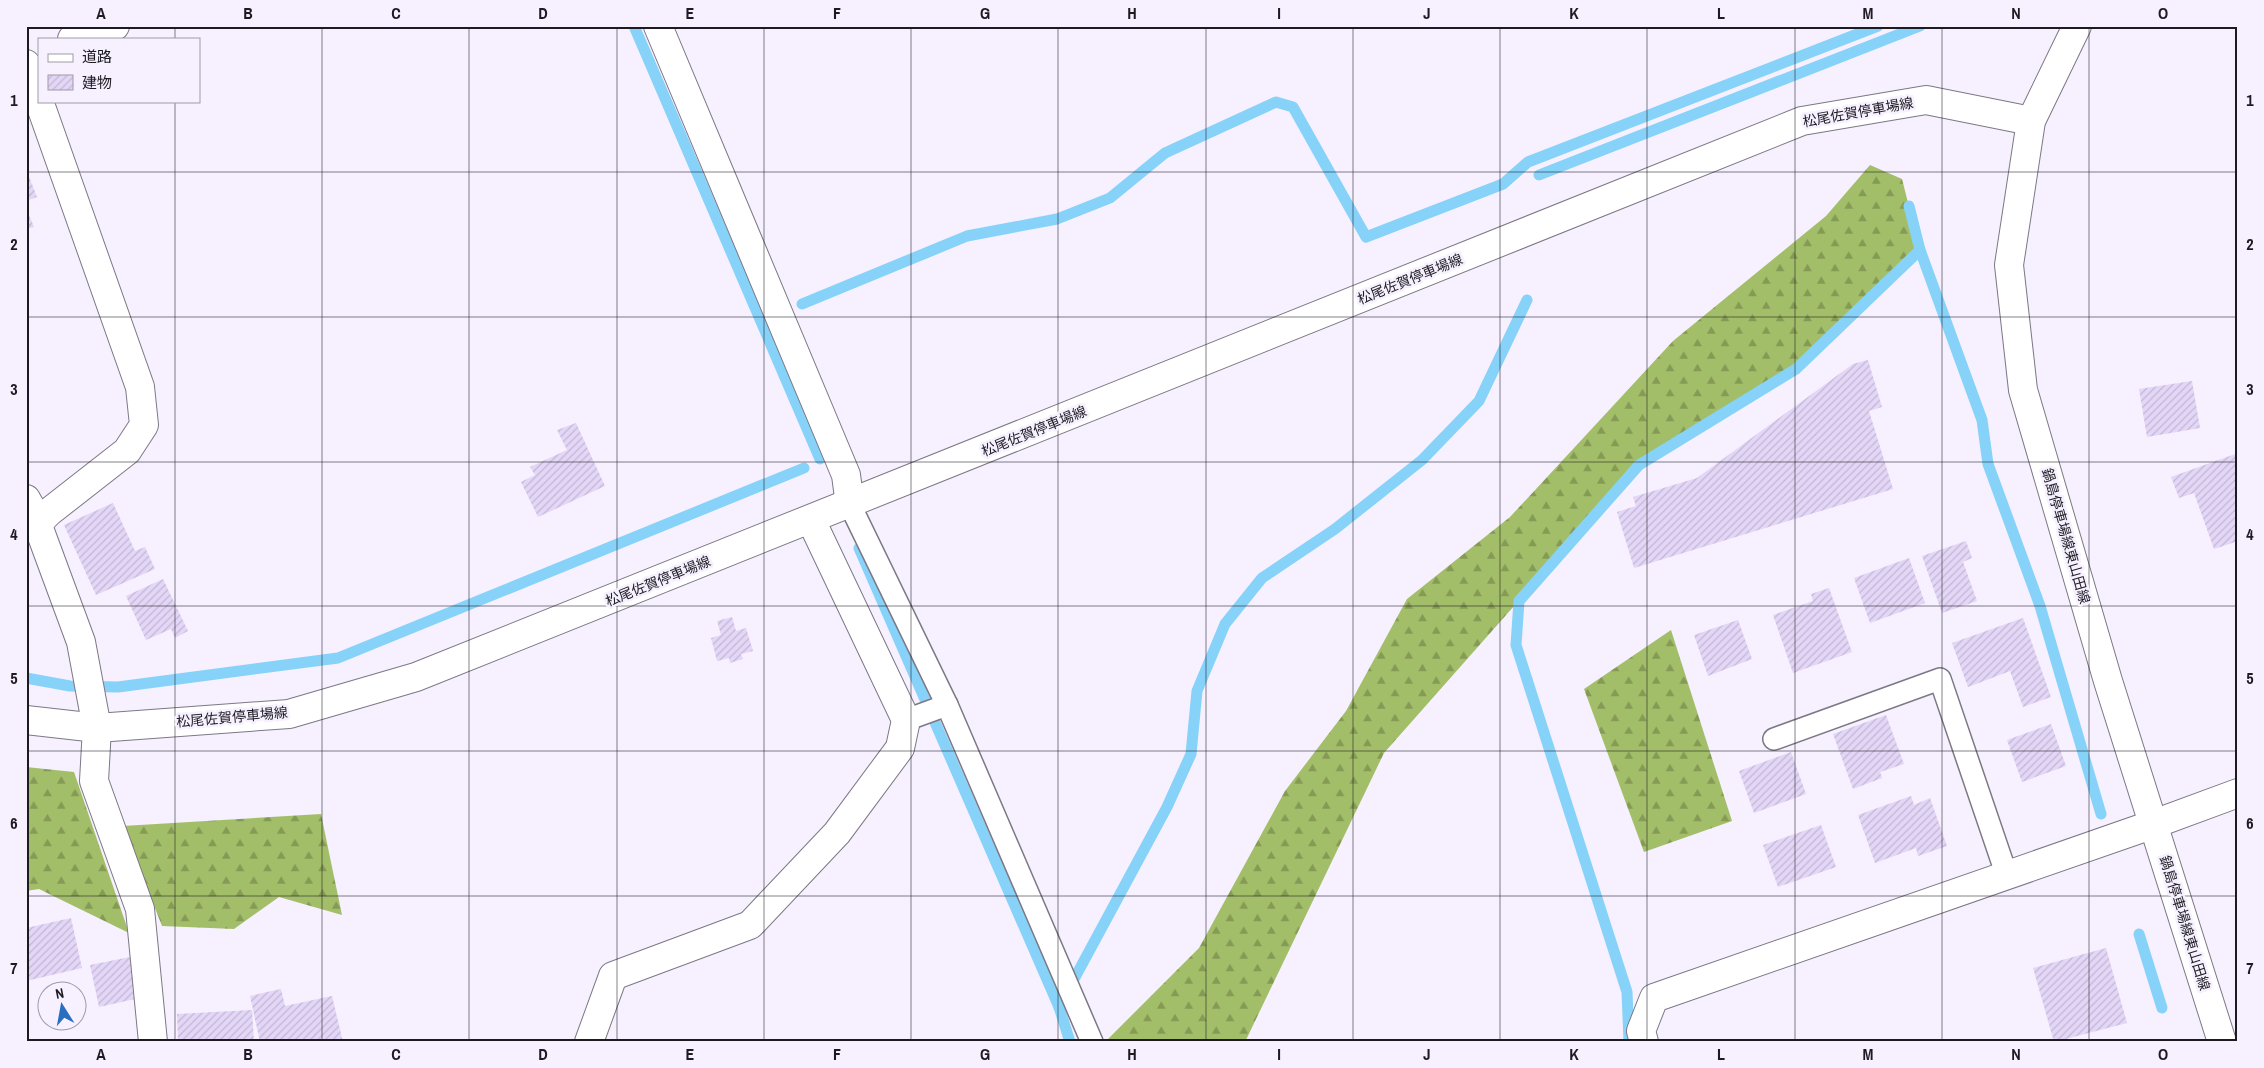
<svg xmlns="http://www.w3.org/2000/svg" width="2264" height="1068" viewBox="0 0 2264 1068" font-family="'Archivo Narrow','Noto Sans JP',sans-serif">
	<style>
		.forest { fill: url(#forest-firs) }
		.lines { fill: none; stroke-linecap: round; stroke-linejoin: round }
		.stream { stroke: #86d2f8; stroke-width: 11 }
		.building { fill: url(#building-hatch) }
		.service-casing { stroke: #7d7885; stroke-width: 24 }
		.minor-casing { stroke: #7d7885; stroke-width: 30 }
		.secondary-casing { stroke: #7d7885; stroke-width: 30 }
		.service { stroke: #fff; stroke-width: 21 }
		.minor { stroke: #fff; stroke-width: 28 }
		.secondary { stroke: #fff; stroke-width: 28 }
		.grid { fill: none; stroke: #1d1b21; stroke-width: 1; stroke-opacity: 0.55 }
		.labels { text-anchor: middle; stroke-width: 5; stroke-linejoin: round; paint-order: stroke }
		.street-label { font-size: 14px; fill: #1d1b21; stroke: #f6f0ff }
		.neatline { fill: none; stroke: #1d1b21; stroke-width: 2 }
		.grid-label { font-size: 16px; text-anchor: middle; font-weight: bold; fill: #1d1b21 }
	</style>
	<defs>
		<pattern id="forest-firs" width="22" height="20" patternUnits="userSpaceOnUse" patternTransform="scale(1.25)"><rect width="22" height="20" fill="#a3be68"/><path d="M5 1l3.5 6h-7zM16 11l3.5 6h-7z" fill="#849a55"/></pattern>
		<pattern id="building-hatch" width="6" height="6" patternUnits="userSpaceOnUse" patternTransform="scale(1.25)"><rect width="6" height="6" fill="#e3d6f7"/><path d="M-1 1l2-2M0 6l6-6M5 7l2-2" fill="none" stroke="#c2b7d3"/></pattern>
	</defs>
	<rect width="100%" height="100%" fill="#f6f0ff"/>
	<g class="forest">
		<path d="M1870,165L1902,179L1920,250L1796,369L1639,465L1384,753L1245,1042H1105L1199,948L1285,791L1346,711L1407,599L1510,517L1673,341L1826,216Z"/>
		<path d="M1671,630L1732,821L1644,852L1584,689Z"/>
		<path d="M26,767L74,772L129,933L39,889L26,891Z"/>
		<path d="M321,814L342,915L279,897L234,929L162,926L123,826Z"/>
	</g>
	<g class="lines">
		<g class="stream">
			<path d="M634,26L820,459"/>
			<path d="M1539,175L1920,26"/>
			<path d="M1909,206L1920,250L1982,420L1988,464L2040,606L2101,814"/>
			<path d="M802,304L967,236L1057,219L1110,198L1165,153L1276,102L1293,107L1366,237L1503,184L1528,162L1878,26"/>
			<path d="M859,548L1059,1007L1070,1042"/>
			<path d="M26,678L70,686L118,687L338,658L804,468"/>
			<path d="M2139,934L2162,1008"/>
			<path d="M1059,1007L1167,807L1191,754L1197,691L1225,624L1262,578L1335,529L1422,460L1479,401L1527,300"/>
			<path d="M1629,1042L1627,992L1516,645L1519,601L1639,465L1796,369L1920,250"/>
		</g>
	</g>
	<g class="building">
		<path d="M26,169L37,197L26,201Z"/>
		<path d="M26,208L34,227L26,229Z"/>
		<path d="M1868,360L1882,407L1869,411L1893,489L1634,568L1617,512L1636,506L1633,497L1697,478L1853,364Z"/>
		<path d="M2192,381L2200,428L2147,437L2139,389Z"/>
		<path d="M576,423L605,486L538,517L521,482L535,475L530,467L567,450L557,430Z"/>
		<path d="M2238,453V541L2214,549L2194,493L2179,498L2171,477Z"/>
		<path d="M113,503L135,551L145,547L155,569L96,595L64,525Z"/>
		<path d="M1966,541L1972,558L1963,562L1977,601L1942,613L1922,556Z"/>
		<path d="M1909,558L1925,603L1870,623L1854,578Z"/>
		<path d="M163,579L188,631L175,638L171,629L146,640L126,596Z"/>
		<path d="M1829,588L1852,652L1793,673L1773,615L1813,601L1811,594Z"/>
		<path d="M732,617L736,631L746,628L753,651L741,654L743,659L730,663L729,658L717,661L711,638L721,635L717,621Z"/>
		<path d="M2023,618L2051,697L2023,707L2010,671L1968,687L1952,643Z"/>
		<path d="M1738,620L1752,659L1708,676L1694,635Z"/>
		<path d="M1886,715L1904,764L1880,772L1882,778L1853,789L1833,734Z"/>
		<path d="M2051,724L2066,766L2022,782L2007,740Z"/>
		<path d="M1791,752L1806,794L1754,813L1739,771Z"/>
		<path d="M1911,796L1914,805L1930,798L1947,846L1918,856L1916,848L1875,863L1858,815Z"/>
		<path d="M1821,825L1836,867L1778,887L1763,845Z"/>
		<path d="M71,918L82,968L26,981V928Z"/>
		<path d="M2106,948L2127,1023L2054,1042L2033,968Z"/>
		<path d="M135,956L144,997L99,1007L90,965Z"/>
		<path d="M281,989L285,1006L332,996L343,1042H260L250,996Z"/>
		<path d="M252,1010L254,1042H178L177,1014Z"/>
	</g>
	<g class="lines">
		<defs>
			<g id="service">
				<path d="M850,505L947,705L1092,1042"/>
				<path d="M906,720L947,705"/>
				<path d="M1774,739L1940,679L2007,876"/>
			</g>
			<g id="minor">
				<path d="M658,26L846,475L850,505"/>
				<path d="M72,39L115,26"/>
				<path d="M26,64L39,100"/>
				<path d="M39,101L140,387L144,425L127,451L49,512L39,522L40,531L81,642L97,728L94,781L140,909L153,1042"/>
				<path d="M26,499L39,522"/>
				<path d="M589,1042L613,976L750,925L837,833L900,748L906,720L811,520"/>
				<path d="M1644,1042L1641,1031L1654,998L2154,824L2238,793"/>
			</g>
			<g id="secondary">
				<path d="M2077,26L2031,121L2009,265L2023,390L2108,681L2222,1042"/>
				<path d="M26,720L97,728L289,714L416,677L1802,121L1926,100L2031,121"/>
			</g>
		</defs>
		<use href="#service" class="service-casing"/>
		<use href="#minor" class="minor-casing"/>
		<use href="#secondary" class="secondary-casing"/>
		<use href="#service" class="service"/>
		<use href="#minor" class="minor"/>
		<use href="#secondary" class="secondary"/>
	</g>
	<path class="grid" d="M175,26V39M322,26V1042M469,26V1042M617,26V1042M764,26V1042M911,26V1042M1058,26V1042M1206,26V1042M1353,26V1042M1500,26V1042M1647,26V1042M1795,26V1042M1942,26V1042M2089,26V1042M175,101V1042M26,172H2238M26,317H2238M26,462H2238M26,606H2238M26,751H2238M26,896H2238"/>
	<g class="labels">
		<g class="street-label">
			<text transform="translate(1858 112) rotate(-10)" y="5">松尾佐賀停車場線</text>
			<text transform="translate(1410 279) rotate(-22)" y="5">松尾佐賀停車場線</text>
			<text transform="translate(1034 431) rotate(-22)" y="5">松尾佐賀停車場線</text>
			<text transform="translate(2066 536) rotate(74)" y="5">鍋島停車場線東山田線</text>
			<text transform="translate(658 581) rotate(-22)" y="5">松尾佐賀停車場線</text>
			<text transform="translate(232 717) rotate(-5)" y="5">松尾佐賀停車場線</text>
			<text transform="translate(2185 923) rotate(73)" y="5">鍋島停車場線東山田線</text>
		</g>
	</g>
	<rect width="2264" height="1068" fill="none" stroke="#f6f0ff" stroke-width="55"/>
	<rect x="38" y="38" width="162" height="65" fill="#f6f0ff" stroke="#9f9ba6"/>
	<rect x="48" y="54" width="25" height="8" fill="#ffffff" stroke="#9f9ba6"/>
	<text x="82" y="62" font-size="15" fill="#1d1b21">道路</text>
	<rect x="48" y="75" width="25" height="15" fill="url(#building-hatch)" stroke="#9f9ba6"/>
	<text x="82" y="88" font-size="15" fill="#1d1b21">建物</text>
	<g transform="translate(62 1006) rotate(349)"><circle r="24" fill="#f6f0ff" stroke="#9f9ba6"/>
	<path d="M0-4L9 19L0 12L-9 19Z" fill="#296fc0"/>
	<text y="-8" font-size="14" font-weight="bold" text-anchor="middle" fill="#1d1b21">N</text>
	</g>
	<rect x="28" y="28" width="2208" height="1012" class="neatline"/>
	<g class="grid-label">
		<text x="101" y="19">A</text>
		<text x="248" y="19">B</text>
		<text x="396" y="19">C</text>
		<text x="543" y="19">D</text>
		<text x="690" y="19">E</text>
		<text x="837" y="19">F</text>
		<text x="985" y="19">G</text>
		<text x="1132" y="19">H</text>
		<text x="1279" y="19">I</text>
		<text x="1427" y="19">J</text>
		<text x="1574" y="19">K</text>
		<text x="1721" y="19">L</text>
		<text x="1868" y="19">M</text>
		<text x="2016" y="19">N</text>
		<text x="2163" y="19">O</text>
		<text x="14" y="106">1</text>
		<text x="2250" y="106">1</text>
		<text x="14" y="250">2</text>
		<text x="2250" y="250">2</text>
		<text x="14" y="395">3</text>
		<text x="2250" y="395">3</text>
		<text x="14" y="540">4</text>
		<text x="2250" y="540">4</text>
		<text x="14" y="684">5</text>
		<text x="2250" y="684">5</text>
		<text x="14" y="829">6</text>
		<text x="2250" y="829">6</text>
		<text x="14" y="974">7</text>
		<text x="2250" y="974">7</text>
		<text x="101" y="1060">A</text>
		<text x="248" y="1060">B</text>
		<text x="396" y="1060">C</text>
		<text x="543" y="1060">D</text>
		<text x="690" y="1060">E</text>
		<text x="837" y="1060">F</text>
		<text x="985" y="1060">G</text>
		<text x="1132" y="1060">H</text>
		<text x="1279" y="1060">I</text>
		<text x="1427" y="1060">J</text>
		<text x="1574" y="1060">K</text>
		<text x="1721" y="1060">L</text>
		<text x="1868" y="1060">M</text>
		<text x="2016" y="1060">N</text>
		<text x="2163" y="1060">O</text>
	</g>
</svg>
